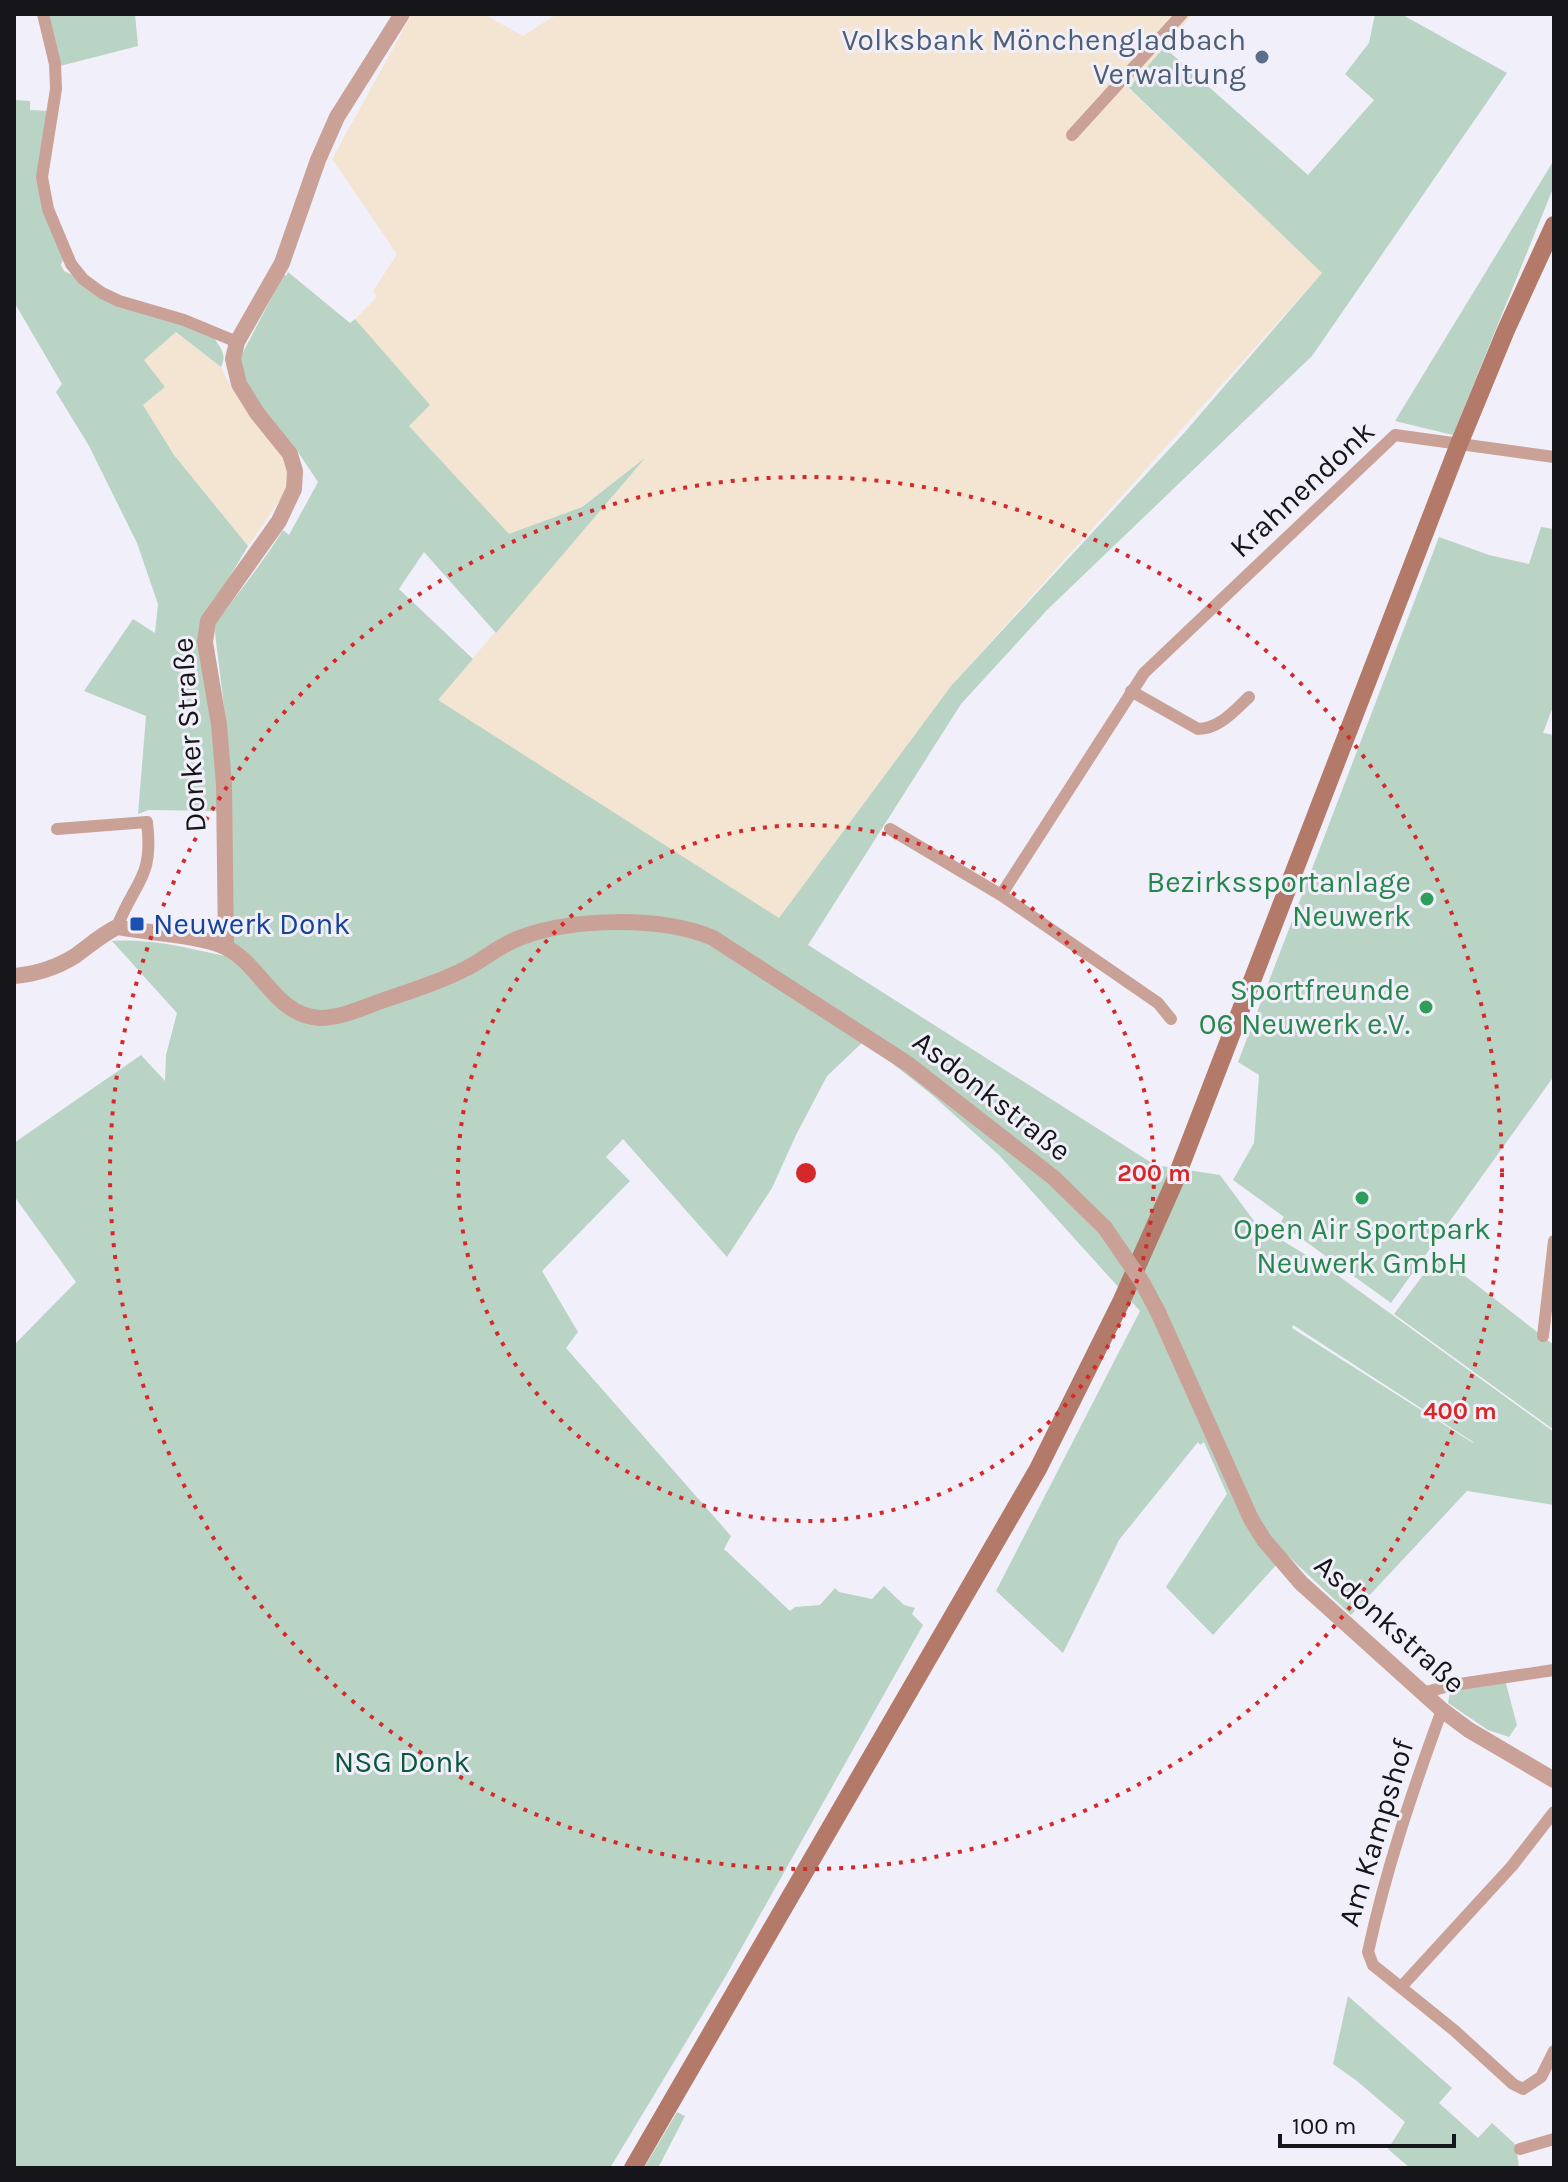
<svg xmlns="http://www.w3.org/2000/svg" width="1568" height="2182" viewBox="0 0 1568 2182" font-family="Karla,sans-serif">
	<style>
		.industrial { fill: #f4e5d2 }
		.green { fill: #b9d3c5; fill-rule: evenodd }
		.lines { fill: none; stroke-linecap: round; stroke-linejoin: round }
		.minor { stroke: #caa196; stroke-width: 12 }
		.tertiary { stroke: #caa196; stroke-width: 16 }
		.secondary { stroke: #b47a69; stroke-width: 18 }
		.tertiary-bridge { stroke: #caa196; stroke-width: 16 }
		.ring { fill: none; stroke: #d62828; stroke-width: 4; stroke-dasharray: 4 8 }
		.service-dot { fill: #5c6f8a; stroke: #f1f0fa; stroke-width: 3 }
		.leisure-dot { fill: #2e9e5b; stroke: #f1f0fa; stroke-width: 3 }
		.transit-dot { fill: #1a4fb4; stroke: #f1f0fa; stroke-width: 3 }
		.labels { text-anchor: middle; stroke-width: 6; stroke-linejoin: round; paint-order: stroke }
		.service-label { font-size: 30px; fill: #4e5e75; stroke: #f1f0fa; text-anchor: end }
		.street-label { font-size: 30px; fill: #161519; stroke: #f1f0fa }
		.leisure-label { font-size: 30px; fill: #27864d; stroke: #f1f0fa; text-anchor: end }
		.transit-label { font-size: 30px; fill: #164399; stroke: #f1f0fa; text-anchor: start }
		.park-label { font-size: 30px; fill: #0a573c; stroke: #f1f0fa }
		.centre { fill: #d62828; stroke: #f1f0fa; stroke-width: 4 }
		.ring-label { font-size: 24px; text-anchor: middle; font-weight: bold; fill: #d62828; stroke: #f1f0fa; stroke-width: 6; stroke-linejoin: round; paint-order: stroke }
	</style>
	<rect width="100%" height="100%" fill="#f1f0fa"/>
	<g class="industrial">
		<path d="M412,14H484L523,36L557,14H1193L1129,89L1322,273L951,686L779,919L437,700L641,462L581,507L509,535L408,425L429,405L355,319L377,297L373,291L397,254L332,159Z"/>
		<path d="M176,332L221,367L230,386L283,452L287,462L288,482L283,496L248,546L174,455L143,405L165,387L144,360Z"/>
	</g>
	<g class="green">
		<path d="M46,14H135L138,46L60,66Z"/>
		<path d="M1375,14H1401L1507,73L1312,356L1047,610L961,704L808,945L1155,1165L1220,1175L1257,1225L1329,1269L1554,1432V1505L1467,1491L1351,1615L1286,1554L1213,1635L1166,1587L1227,1494L1204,1442L1200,1445L1198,1442L1119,1540L1063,1653L996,1591L1140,1311L999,1155L931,1094L864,1041L827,1076L796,1135L772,1188L727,1257L623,1139L606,1157L630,1181L542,1271L578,1332L566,1348L731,1536L724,1549L790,1611L795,1607L820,1605L835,1588L839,1592L872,1599L884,1586L904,1605L915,1608L912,1614L923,1625L724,1979L610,2168H14V1345L76,1282L14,1196V1143L141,1055L165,1081L166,1055L177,1013L112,941C152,938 191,949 230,957L227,731L214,625C238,593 262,564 283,530L289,535L318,482L296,449L246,389L239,360L284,274L286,276L288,272L350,323L355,319L430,405L409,426L509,534L582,507L645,458L496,633L424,552L399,589L473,659L438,700L779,918L951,686L1185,432L1322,273L1129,88L1164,47L1308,175L1374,100L1345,74L1369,43ZM1293,1325L1473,1442V1443L1292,1328Z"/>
		<path d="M14,100L30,101V110L50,111L39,173L63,260L61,265L64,271L214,338C221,349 227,354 221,367L176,332L144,360L165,387L143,405L174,455L248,546L203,622V668L219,782L218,811L149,810L138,814L146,716L84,691L133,619L155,633L158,604L137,543L89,446L56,392L62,384L14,302Z"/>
		<path d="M1554,160V186L1453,435L1395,421Z"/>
		<path d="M1541,527L1554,529V704L1543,733L1554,735V1076L1391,1303L1280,1223L1284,1217L1233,1180L1254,1143L1259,1075L1238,1062L1439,537L1489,555L1529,564Z"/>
		<path d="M1438,1255L1554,1345V1430L1394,1314Z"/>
		<path d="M1505,1680L1517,1725L1509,1737L1488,1730L1448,1703L1450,1691Z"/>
		<path d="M1348,1996L1452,2088L1439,2103L1478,2138L1492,2123L1516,2145L1519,2168H1410L1388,2149L1405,2122L1357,2081L1333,2064Z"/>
		<path d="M677,2112L685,2116L658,2168H644Z"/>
	</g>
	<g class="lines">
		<g class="minor">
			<path d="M43,14L55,64L56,89L42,177L48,209L71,264L83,279L102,293L119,301L184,320L237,342"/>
			<path d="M1072,135L1182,14"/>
			<path d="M1131,691L1198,729C1219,729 1234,711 1249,697"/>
			<path d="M57,829L147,822C154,879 135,880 117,927"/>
			<path d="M890,829L1001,895L1158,1003L1171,1019"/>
			<path d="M1001,895L1144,673L1395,435L1554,457"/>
			<path d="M1543,1336L1554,1241"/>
			<path d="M1422,1693L1453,1685L1554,1670"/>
			<path d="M1442,1710C1413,1789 1386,1869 1368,1952L1373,1965L1455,2031L1513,2084L1523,2089L1541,2077L1554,2051"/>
			<path d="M1402,1986L1512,1866L1554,1812"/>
			<path d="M1520,2149L1554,2139"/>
		</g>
		<g class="tertiary">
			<path d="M226,947L224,785L219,725L205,642L208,621L279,521L294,489L295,471L290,454L257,413L239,384L233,359L237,342L282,263L318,160L337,117L402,14"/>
			<path d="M14,976C36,974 56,968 75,956C89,946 101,935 117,927C147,933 200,935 225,947C261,964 275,1016 320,1018C343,1018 368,1005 390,998C417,989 444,980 469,967C487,957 502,944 522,937C573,918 662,916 713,938L908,1064L1054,1178L1105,1228"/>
			<path d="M1158,1312L1251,1519L1264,1540L1301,1583L1442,1710L1469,1730L1554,1780"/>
		</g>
		<path class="secondary" d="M633,2168L1038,1469L1122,1300L1174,1183L1459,444L1506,330L1554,225"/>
		<path class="tertiary-bridge" d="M1105,1228L1142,1282L1158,1312"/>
	</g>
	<g class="ring">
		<circle cx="806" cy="1173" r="348"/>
		<circle cx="806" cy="1173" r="696"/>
	</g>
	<circle class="service-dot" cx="1262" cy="57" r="8"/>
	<g class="leisure-dot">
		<circle cx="1427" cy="899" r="8"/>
		<circle cx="1426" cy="1007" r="8"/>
		<circle cx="1362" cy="1198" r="8"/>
	</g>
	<rect class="transit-dot" x="129" y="916" width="16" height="16" rx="4"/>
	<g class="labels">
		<g class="service-label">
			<text x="1246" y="50">Volksbank Mönchengladbach<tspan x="1246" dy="34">Verwaltung</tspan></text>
		</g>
		<g class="street-label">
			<text transform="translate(1302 489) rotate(-43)" y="10">Krahnendonk</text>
			<text transform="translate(189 735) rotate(-94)" y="10">Donker Straße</text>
			<text transform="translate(992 1096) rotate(38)" y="10">Asdonkstraße</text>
			<text transform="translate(1390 1624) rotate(42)" y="10">Asdonkstraße</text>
			<text transform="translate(1376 1833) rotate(-73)" y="10">Am Kampshof</text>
		</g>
		<g class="leisure-label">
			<text x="1411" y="892">Bezirkssportanlage<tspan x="1411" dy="34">Neuwerk</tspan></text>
			<text x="1410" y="1000">Sportfreunde<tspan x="1410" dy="34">06 Neuwerk e.V.</tspan></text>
			<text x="1362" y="1239" text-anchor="middle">Open Air Sportpark<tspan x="1362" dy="34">Neuwerk GmbH</tspan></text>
		</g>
		<g class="transit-label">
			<text x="153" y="934">Neuwerk Donk</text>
		</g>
		<g class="park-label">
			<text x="402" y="1772">NSG Donk</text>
		</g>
	</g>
	<circle cx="806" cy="1173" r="12" class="centre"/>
	<g class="ring-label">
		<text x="1154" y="1181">200 m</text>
		<text x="1460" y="1419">400 m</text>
	</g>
	<rect width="1568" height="2182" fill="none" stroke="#161519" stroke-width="32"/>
	<path d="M1280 2134v12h174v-12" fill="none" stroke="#161519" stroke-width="4"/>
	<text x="1292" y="2134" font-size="24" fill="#161519" stroke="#f1f0fa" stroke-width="6" paint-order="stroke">100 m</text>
</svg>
